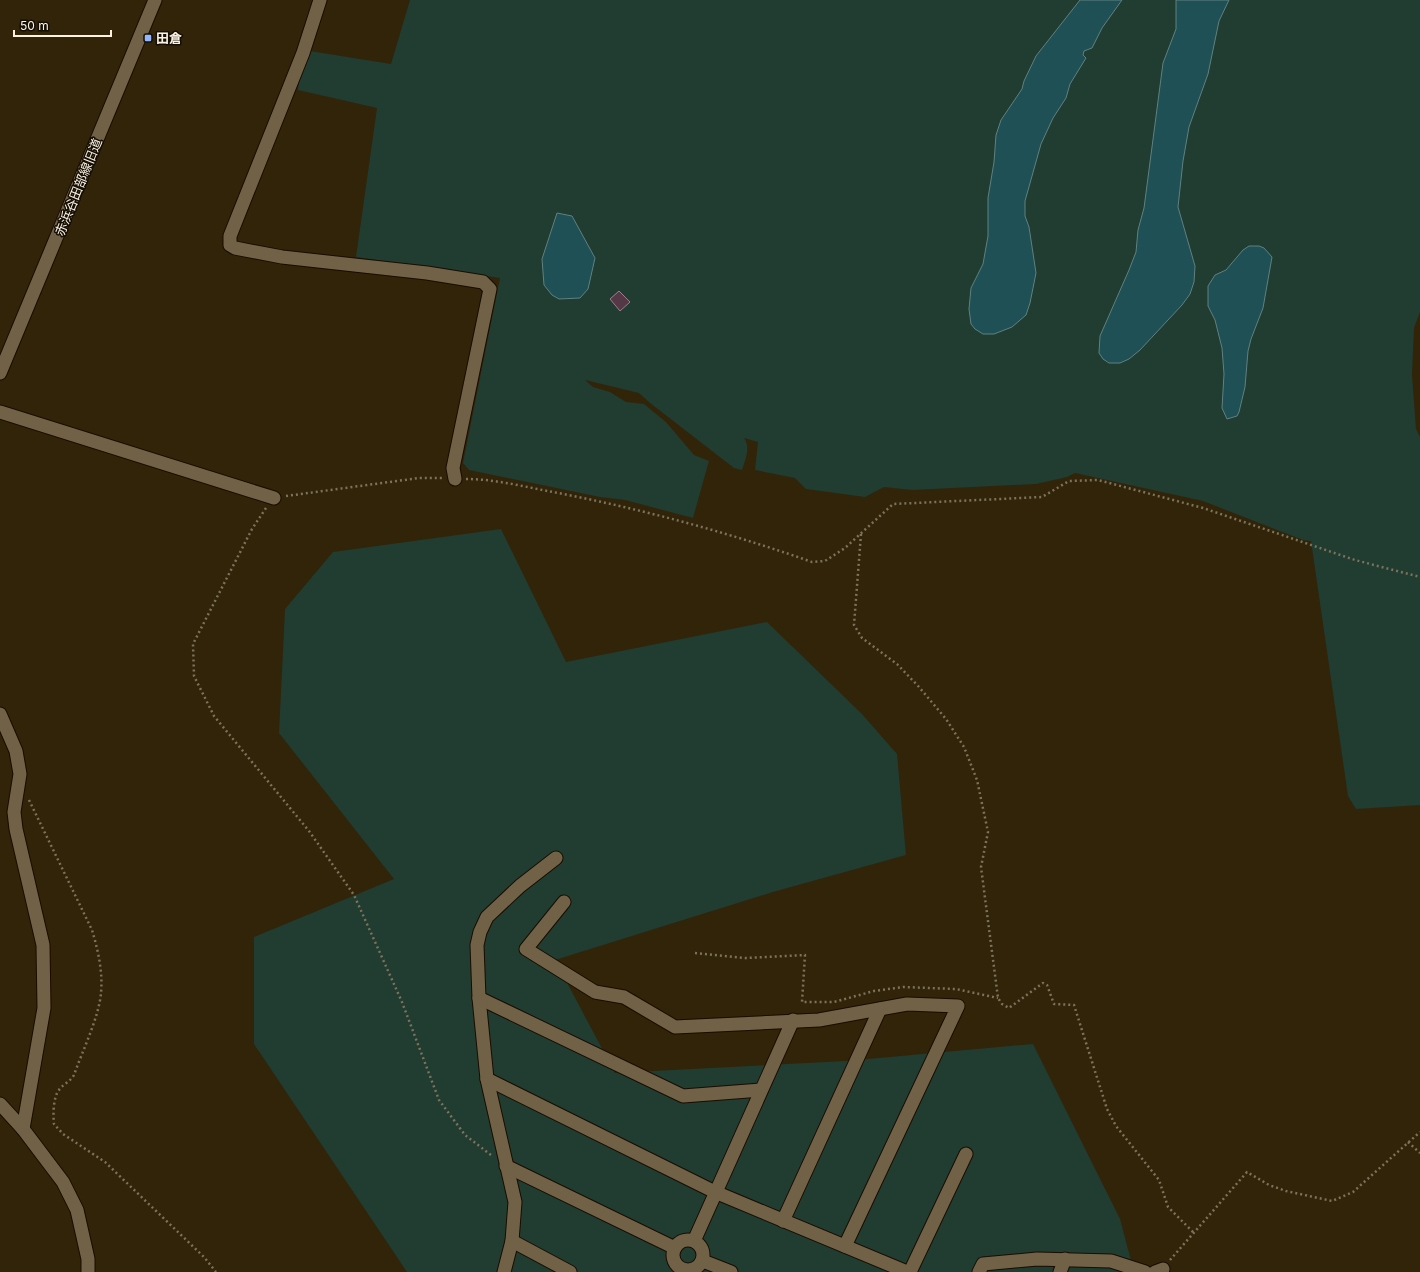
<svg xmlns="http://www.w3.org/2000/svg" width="1420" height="1272" viewBox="0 0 1420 1272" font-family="Inter,'Noto Sans JP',sans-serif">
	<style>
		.green { fill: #213c30 }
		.water { fill: #1e5055; stroke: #608180 }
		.building { fill: #553846; stroke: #9e7e8c }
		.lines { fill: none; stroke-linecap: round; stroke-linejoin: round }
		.minor-casing { stroke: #190c00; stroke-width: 15 }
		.path { stroke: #7d725b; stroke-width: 2.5; stroke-dasharray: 2 3; stroke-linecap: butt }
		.minor { stroke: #716247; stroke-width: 13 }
		.poi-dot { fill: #93b7fd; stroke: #140e04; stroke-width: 1.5 }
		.labels { text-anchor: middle; stroke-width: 3; stroke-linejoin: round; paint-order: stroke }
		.poi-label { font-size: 13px; font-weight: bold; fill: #fbf2e3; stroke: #140e04; text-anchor: start }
		.street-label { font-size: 13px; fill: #fbf2e3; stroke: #140e04 }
	</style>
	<rect width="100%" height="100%" fill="#312409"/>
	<g class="green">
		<path d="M410,0H1420V312L1414,328L1412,375L1416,429L1420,437V805L1356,809L1348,796L1311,541L1303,540L1203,501L1075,473L1067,477L1036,484L912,490L884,487L865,497L806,489L795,478L755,470L758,442L744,438C751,447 745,461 742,470L734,468L650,403L639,393L585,380L593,387L610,392L626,402L644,404L666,422L694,455L709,461L693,518L625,500L600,497L469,470L463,463L500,278L356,257L377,108L298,90L299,81L310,51L391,64Z"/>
		<path d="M501,529L566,662L767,622L862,714L897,754L906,855L773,892L555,960L615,1073L846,1061L1033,1044L1120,1219L1134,1272H407L254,1044V937L394,879L279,733L285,609L333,552Z"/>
	</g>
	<g class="water">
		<path d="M1080,0H1122L1102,28L1092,48L1084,51L1083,55L1086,58L1070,84L1066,98L1053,118L1041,144L1025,201V216L1029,227L1036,273L1030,303L1026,315L1012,327L994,334H983L975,329L971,324L969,309L971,288L983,264L988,236V198L994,162L996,135L1001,120L1022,89L1024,81L1036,56Z"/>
		<path d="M1176,0H1229L1219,21L1208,74L1189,127L1183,161L1178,207L1195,266L1194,282L1190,294L1182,305L1140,350L1129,359L1120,363H1109L1103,359L1099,353L1100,336L1129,270L1136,252L1138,230L1144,208L1163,63L1176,29Z"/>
		<path d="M557,213L572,216L595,258L588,289L580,298L559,299L552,295L544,285L542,259Z"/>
		<path d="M1259,246L1264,248L1272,257L1263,308L1251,339L1248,351L1245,387L1239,412L1237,416L1227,419L1222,408L1224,374L1222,348L1215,320L1208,306V286L1215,275L1226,270L1243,250L1249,246Z"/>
	</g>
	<path class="building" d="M619,291L630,302L620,311L610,299Z"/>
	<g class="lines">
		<defs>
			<g id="minor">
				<path d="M320,0L303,53L230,236V245L235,248L282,257L427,273L483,282L490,289L453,468L455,479"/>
				<path d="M0,373L155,0"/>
				<path d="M0,412L274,498"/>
				<path d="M0,714L16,751L20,774L14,812L16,829L43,945L44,1008L23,1129L63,1182L77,1210L88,1259V1272"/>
				<path d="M564,902L526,949L595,992L624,997L675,1027L819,1020L907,1004L958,1006L845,1246"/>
				<path d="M479,998L683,1096L761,1090"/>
				<path d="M487,1079L715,1192L907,1272"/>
				<path d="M0,1104L23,1129"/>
				<path d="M506,1166L675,1248"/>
				<path d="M783,1221L880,1009"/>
				<circle cx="688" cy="1255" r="15"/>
				<path d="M512,1241L570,1272"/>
				<path d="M694,1241L793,1020"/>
				<path d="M703,1261L731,1272"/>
				<path d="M504,1272L512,1241L515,1202L487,1079L479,998L477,945L480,932L487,917L520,886L556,858"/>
				<path d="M910,1272L966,1154"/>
				<path d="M979,1272L983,1264L1037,1259L1111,1261L1145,1272"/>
				<path d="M1060,1272L1065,1259"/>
				<path d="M1155,1272L1163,1269"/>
			</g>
		</defs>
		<use href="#minor" class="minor-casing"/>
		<g class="path">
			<path d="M466,479C495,479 525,487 553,492C642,509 727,532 812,562L825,561L845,548L893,504L1042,497L1069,481L1098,480L1203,508L1355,560L1420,577"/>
			<path d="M286,496L419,478H443"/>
			<path d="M266,508L252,529L193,644L194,676L214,716L309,831L354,895L402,1002L439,1100L465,1135L491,1155"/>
			<path d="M861,534L854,625L862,638L897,664L919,687L946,719L964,747L977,780L988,832L981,867L998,998L1002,1004L1009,1008L1043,983L1047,985L1054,1004L1074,1005L1107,1109L1116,1126L1159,1180L1168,1207L1194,1233"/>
			<path d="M29,800L92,930C98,950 103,972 101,993C99,1017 82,1052 74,1075C70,1082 63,1084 59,1090C53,1097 53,1116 54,1124L63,1134L105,1162L204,1257L216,1272"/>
			<path d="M695,953L745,958L805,955L802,1002H834L874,991L903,987L956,989L998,998"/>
			<path d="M1408,1142L1420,1153"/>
			<path d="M1170,1260L1247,1172L1269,1185L1286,1191L1332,1201L1353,1192L1420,1132"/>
		</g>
		<use href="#minor" class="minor"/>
	</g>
	<rect class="poi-dot" x="144" y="34" width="8" height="8" rx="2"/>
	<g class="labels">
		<g class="poi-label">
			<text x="156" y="43">田倉</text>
		</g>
		<g class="street-label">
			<text transform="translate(78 187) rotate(-68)" y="5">赤浜谷田部線旧道</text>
		</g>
	</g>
	<path d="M14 30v6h97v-6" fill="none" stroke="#fbf2e3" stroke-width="2"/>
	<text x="20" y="30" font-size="12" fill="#fbf2e3" stroke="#140e04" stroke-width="3" paint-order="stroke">50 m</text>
</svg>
